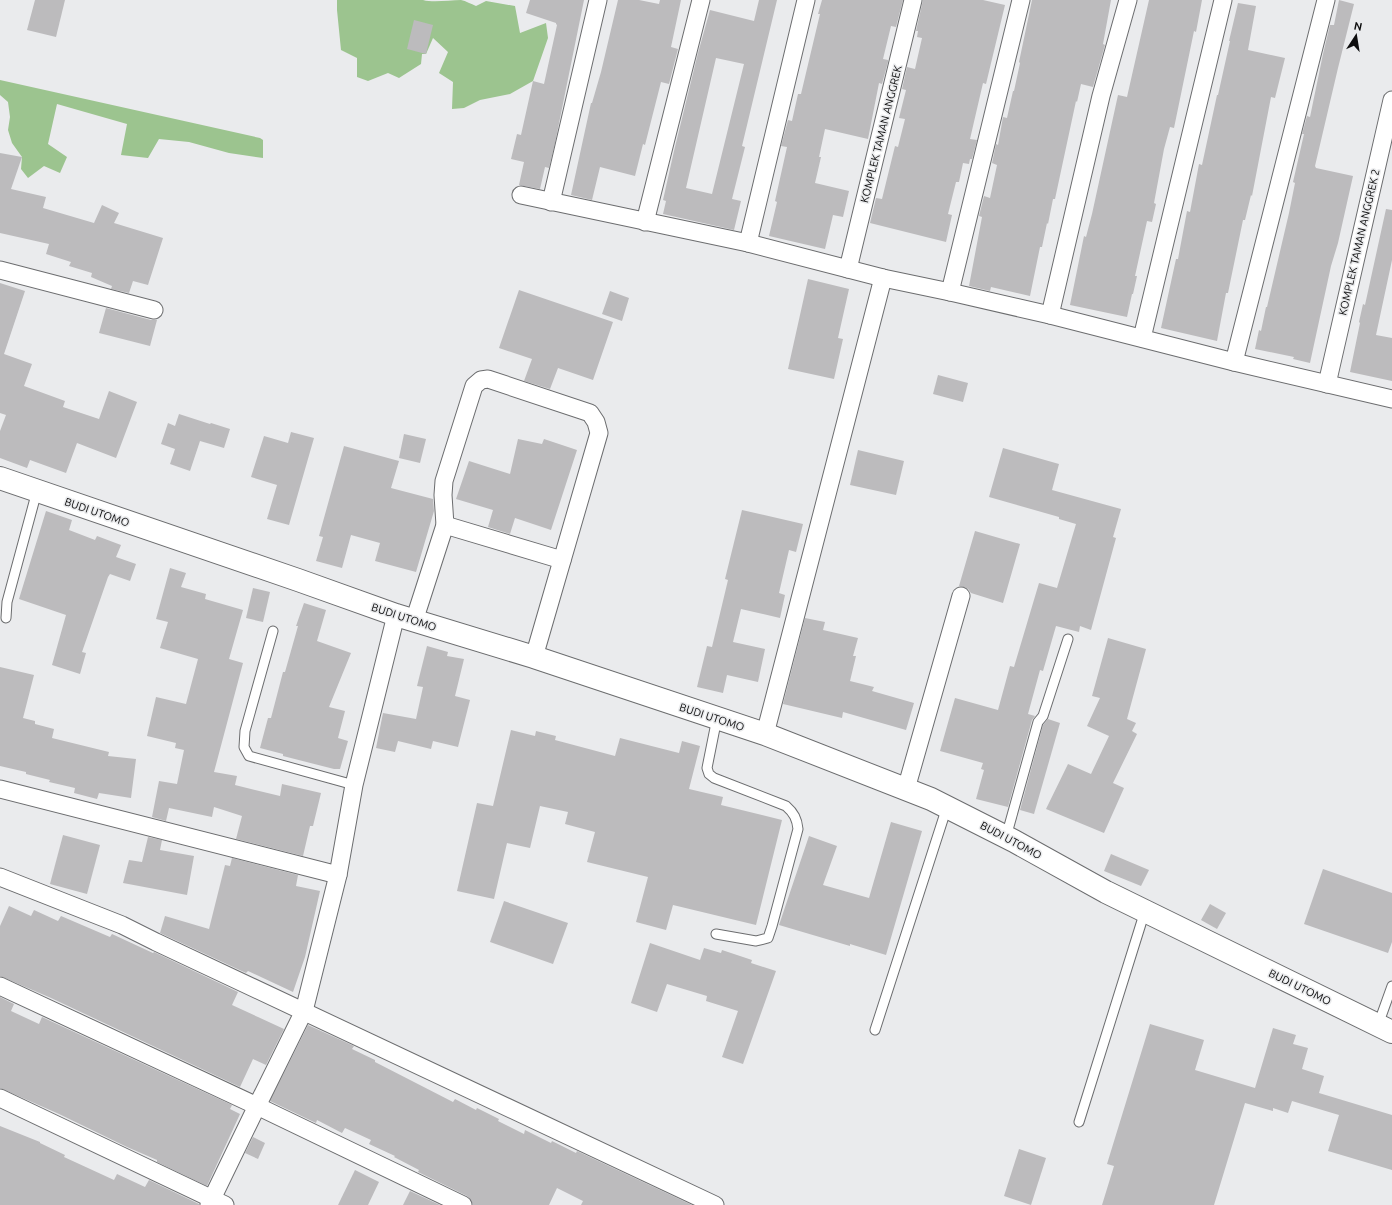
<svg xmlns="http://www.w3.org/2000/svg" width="1392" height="1205" viewBox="0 0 1392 1205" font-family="Ubuntu,sans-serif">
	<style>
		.forest { fill: #9cc48f }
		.building { fill: #bcbbbd; fill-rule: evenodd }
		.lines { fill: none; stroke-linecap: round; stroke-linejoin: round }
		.service-casing { stroke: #6c6d6f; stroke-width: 11 }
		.minor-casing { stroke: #6c6d6f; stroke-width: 19 }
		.tertiary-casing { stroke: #6c6d6f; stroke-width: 24 }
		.service { stroke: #fff; stroke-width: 9 }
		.minor { stroke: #fff; stroke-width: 17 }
		.tertiary { stroke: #fff; stroke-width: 22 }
		.labels { text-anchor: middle; stroke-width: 3; stroke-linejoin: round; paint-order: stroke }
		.street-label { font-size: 11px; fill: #0d0d0e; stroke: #eaebed }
	</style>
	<rect width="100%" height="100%" fill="#eaebed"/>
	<g class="forest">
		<path d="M337,0H423C434,3 449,0 461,0C466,1 471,4 476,6L486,1L515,6L520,33L546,23L548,38L533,81L510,94L480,100L464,108L452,109L453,82L439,73L448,52L433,38L426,54H422L421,64L399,78L388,73L368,81L357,77V58L341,50L337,10Z"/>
		<path d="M0,80L260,138L263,140V158L229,153L189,142L159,139L148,158L121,155L127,124L57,104L48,144L67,157L60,173L44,166L28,178L21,169L22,157L12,143L8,130L10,117L8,102L0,95Z"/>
	</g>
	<g class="building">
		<path d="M35,0H65L56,37L27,30Z"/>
		<path d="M530,0H584L555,143L549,168L545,167L540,189L519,185L524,162L511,159L517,134L521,135L533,81L544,84L557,25L556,24V23L526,13Z"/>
		<path d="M618,0H639L659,4L660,0H681L671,47L678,49L669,84L661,82L645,145L643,144L635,176L600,167L592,200L571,195L591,103H592L601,72Z"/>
		<path d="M759,0H777L742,146L745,147L732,199L741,201L734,230L663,214L666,201L663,200L674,151L698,53L710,10L754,21ZM716,58L744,64L712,194L686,188Z"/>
		<path d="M822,0H903L896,27L891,26L883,59L888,60V62L882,84L879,83L868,139L825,129L819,157H821L815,183L849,191L843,217L833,215L825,249L769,236L777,202L775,201L787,147L781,146L788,120L792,121L798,94H801L820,14H818Z"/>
		<path d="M923,0H983L1005,5L986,84L983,83L970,139L977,140L972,159H970L969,164L963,163L959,182H956L948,214L952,215L946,242L870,223L876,198L882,199L895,146L898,147L905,119L899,118L906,90L902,89L907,67L915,69L922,38L917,37L918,31H916Z"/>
		<path d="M1032,0H1111L1103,44L1105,45L1093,87L1081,84L1077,102L1076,101L1055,199H1053L1048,224L1047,223L1042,247H1040L1030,296L991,287L990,291L969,286L982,217L979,216L984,196L990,198L997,165L992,163L996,144L998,145L1003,117L1007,118L1013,91H1014L1020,63L1019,62Z"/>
		<path d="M1149,0H1202L1196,32L1194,31L1174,128L1170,127L1164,149L1154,203L1156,204L1152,222L1147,221L1135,276H1137L1133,294H1132L1127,317L1070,305L1084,236L1086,237L1092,214L1118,95L1127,97Z"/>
		<path d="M1339,0L1354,4L1338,68L1315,166L1316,168L1353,176L1338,243L1331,266L1310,363L1293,359L1294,357L1255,349L1259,330L1261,331L1266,307H1267L1289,213L1295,183L1293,182L1304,134H1302L1307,116L1310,117L1323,54L1330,25H1334Z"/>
		<path d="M1238,3L1256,6L1248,50L1285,58L1275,98L1271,97L1252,196L1251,195L1245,220H1243L1228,293H1226L1217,341L1161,328L1176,259H1178L1187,211L1190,212L1199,164L1202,165L1217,95H1218L1230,41H1229Z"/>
		<path d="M414,20L433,25L426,54L407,49Z"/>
		<path d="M0,153L22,157L11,189L46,197L43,208L94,223L102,205L119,213L114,223L163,238L148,285L133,281L129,293L111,289L112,286L91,277L92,273L69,266L71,262L46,254L49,244L0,233Z"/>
		<path d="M1386,209L1392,210V260L1376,335L1392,338V381L1350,372L1360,323L1359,322L1363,304L1365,305Z"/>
		<path d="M808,279L849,289L838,338L843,339L834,379L788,369Z"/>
		<path d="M0,283L25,291L4,354L32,364L24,386L65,401L63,407L99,419L109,391L137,402L116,458L77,443L66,473L30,460L27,468L0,458V431L6,415L0,413Z"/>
		<path d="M519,290L613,322L593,380L558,368L550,389L524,381L532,359L499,348Z"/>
		<path d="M610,291L629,298L622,321L602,314Z"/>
		<path d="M106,308L151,320H157L150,346L99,333Z"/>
		<path d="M938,375L968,383L963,402L933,394Z"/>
		<path d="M179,414L210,424L211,423L230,429L224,448L200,441L190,471L170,464L175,449L161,444L168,423L175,426Z"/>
		<path d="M291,432L314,438L289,525L267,519L277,485L251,477L264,436L288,443Z"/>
		<path d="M404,434L426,439L420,463L399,458Z"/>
		<path d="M518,439L542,444L544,439L577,450L551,530L515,518L510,534L488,527L493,510L456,499L469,461L510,474Z"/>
		<path d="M344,446L399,461L391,488L433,499L434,511L416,572L375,561L380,543L351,535L342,568L316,561L323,537L319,536Z"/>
		<path d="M1003,448L1059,464L1052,490L1121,509L1113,537L1116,538L1091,630L1080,626L1079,632L1056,626L1043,671L1040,670L1028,714L1035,716L1032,720L1008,807L976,799L984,770L981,769L983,763L940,751L955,698L998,710L1010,666L1014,667L1039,583L1057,588L1076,524L1059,519V517L989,497Z"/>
		<path d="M858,450L904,461L896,495L850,485Z"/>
		<path d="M742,510L803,524L796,552L789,550L779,593L785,595L780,618L741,609L733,642L765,649L758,682L727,675L723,693L697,687L707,646L712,647L728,580L725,579Z"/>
		<path d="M46,511L72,520L69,530L95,540L97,536L121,545L116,557L136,564L130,581L110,574L108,577L82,652L86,653L80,674L52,665L66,615L19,599Z"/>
		<path d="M975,531L1020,544L1003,603L971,593L968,589L964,587L959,586Z"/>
		<path d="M170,568L186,573L181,587L206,594L205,599L243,610L229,659L243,663L214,772L237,776L235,785L280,796L282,784L321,793L313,826H310L303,856L236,839L242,816L214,807L212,817L169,808L166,821L152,817L159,781L177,784L184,750L175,748L176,743L147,736L156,697L186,704L198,659L160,648L168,622L156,619Z"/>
		<path d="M253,588L270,592L263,622L246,618Z"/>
		<path d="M304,603L326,610L317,641L351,653L329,707L345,711L338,738L348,741L340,769H334L283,756V754L260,748L268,718H271L283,672H285L298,626H296Z"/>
		<path d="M805,618L825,622L823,630L858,638L853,656H856L850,681L874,687L872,691L914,703L906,730L843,712L842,718L783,704Z"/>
		<path d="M1108,638L1146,649L1127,719L1136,723L1132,731L1137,734L1113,783L1124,788L1104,833L1046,809L1068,764L1091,774L1109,736L1087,726L1100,698L1092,696Z"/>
		<path d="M427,646L448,652L447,656L464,659L455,696L470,700L458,747L433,741L431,749L398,741L395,752L376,748L383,713L416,719L423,687L417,686Z"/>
		<path d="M0,667L34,675L23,718L35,721V724L54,729L52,738L109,752L108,756L136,759L131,798L99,793L97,799L74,793L75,788L49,782L50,780L26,774V772L0,766Z"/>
		<path d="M1048,719L1060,723L1034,814L1020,810L1043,725Z"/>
		<path d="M511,730L535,736L536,731L556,736L555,740L615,756L620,738L679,753L682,741L700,746L689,789L723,797L721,805L782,820L756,925L673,905L666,930L636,922L648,877L587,862L595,832L565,824L568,812L540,806L530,848L507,843L494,899L457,891L477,803L493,806Z"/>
		<path d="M891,822L922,831L886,955L850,944V946L779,925L809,836L837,846L823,885L869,898Z"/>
		<path d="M63,835L100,845L87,894L50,884Z"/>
		<path d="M148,837L162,840L160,850L194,856L187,895L123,883L129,860L142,862Z"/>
		<path d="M1111,854L1149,870L1141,886L1104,871Z"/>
		<path d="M232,858L298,875L296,886L320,891L305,957L293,992L248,971L246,973L160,933L165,916L209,929L225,865L230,866Z"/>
		<path d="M1323,869L1392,893V942L1388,953L1304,924Z"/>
		<path d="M504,901L568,923L553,964L490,942Z"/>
		<path d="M1210,904L1226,913L1217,929L1201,920Z"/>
		<path d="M9,906L31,916L34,910L58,921L61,916L110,937L112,934L153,953L154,952L238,992L232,1005L284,1029L266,1065L253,1059L240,1087L51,998L0,976V926Z"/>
		<path d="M650,943L700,960L704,948L721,953L722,950L752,960L751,963L776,971L743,1064L722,1057L738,1011L706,1001L707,996L667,984L657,1012L631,1003Z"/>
		<path d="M0,997L14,1004L11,1011L39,1024L42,1017L232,1105L230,1109L240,1114L207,1186L157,1162V1160L127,1147L59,1114L0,1088Z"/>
		<path d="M1150,1024L1204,1040L1195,1070L1255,1088L1273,1028L1296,1035L1293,1044L1308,1048L1302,1069L1324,1076L1319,1093L1392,1115V1170L1328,1151L1339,1115L1292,1101L1288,1113L1273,1108V1111L1245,1103L1214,1205H1102L1114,1166L1107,1164Z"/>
		<path d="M308,1025L354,1046L352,1049L375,1060V1062L453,1102L455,1099L476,1110L477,1108L499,1119L498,1121L524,1134L525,1130L551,1143L552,1141L576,1153L577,1151L692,1205H581L583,1201L557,1188L549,1205H473L471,1200L467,1196L418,1172L419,1170L394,1157L395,1156L369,1144L371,1140L345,1128L342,1133L317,1120L316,1123L270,1101Z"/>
		<path d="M0,1126L40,1142V1143L65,1155L64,1157L114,1180L117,1174L145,1187L149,1180L199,1204V1205H0Z"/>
		<path d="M253,1137L265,1143L258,1159L245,1153Z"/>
		<path d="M1019,1149L1046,1158L1031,1205L1004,1196Z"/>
		<path d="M355,1170L379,1182L368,1205H338Z"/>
		<path d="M410,1191L440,1205H403Z"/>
	</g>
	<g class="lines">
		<defs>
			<g id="service">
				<path d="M6,618L7,602L37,491"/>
				<path d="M273,631L245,731L244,747L249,756L354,785"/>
				<path d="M1006,837L1038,722L1043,716L1068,639"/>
				<path d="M716,934L756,941L768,938L772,926L798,829C797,819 794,813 786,806L714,778L709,774L707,768L717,718"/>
				<path d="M1378,1025L1392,986"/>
				<path d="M875,1030L947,807"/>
				<path d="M1079,1122L1145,911"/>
			</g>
			<g id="minor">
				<path d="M521,195L748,243L883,278L950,292L1050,315L1234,362L1392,399"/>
				<path d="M551,202L598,0"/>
				<path d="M645,222L701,0"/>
				<path d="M748,243L806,0"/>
				<path d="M848,269L913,0"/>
				<path d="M0,270L154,310"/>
				<path d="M950,292L1021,0"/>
				<path d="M1050,315L1101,96L1128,0"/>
				<path d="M1142,338L1223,0"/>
				<path d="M1234,362L1326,0"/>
				<path d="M1327,384L1392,100"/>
				<path d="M445,525L562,560"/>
				<path d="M414,621L445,525L443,495L444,481L474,386L481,380L488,379L590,413L596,422L599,433L534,657"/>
				<path d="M765,734L883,278"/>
				<path d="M0,789L338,875"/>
				<path d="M906,789L961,596"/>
				<path d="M0,877L122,925L156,942L715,1205"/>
				<path d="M0,986L257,1106L463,1205"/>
				<path d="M0,1098L225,1205"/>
				<path d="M209,1205L257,1106L304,1011L338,875L354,785L396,615"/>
			</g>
			<path id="tertiary" d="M0,478L298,580L396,615L534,657L765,734L931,799L1014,841L1106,892L1392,1032"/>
		</defs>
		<use href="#service" class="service-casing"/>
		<use href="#minor" class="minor-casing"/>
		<use href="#tertiary" class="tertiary-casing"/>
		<use href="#service" class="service"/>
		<use href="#minor" class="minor"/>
		<use href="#tertiary" class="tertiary"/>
	</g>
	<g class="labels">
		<g class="street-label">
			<text transform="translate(881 134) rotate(-76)" y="4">KOMPLEK TAMAN ANGGREK</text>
			<text transform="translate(1359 242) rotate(-77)" y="4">KOMPLEK TAMAN ANGGREK 2</text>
			<text transform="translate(97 512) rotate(19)" y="4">BUDI UTOMO</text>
			<text transform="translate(404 617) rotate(18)" y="4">BUDI UTOMO</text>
			<text transform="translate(712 717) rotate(18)" y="4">BUDI UTOMO</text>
			<text transform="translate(1011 840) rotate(28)" y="4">BUDI UTOMO</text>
			<text transform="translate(1300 987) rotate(26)" y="4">BUDI UTOMO</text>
		</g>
	</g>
	<g transform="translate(1356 36) rotate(12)" stroke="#eaebed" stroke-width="3" paint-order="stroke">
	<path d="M0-3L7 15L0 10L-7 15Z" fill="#0d0d0e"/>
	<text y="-6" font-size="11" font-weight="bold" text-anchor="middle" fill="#0d0d0e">N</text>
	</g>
</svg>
